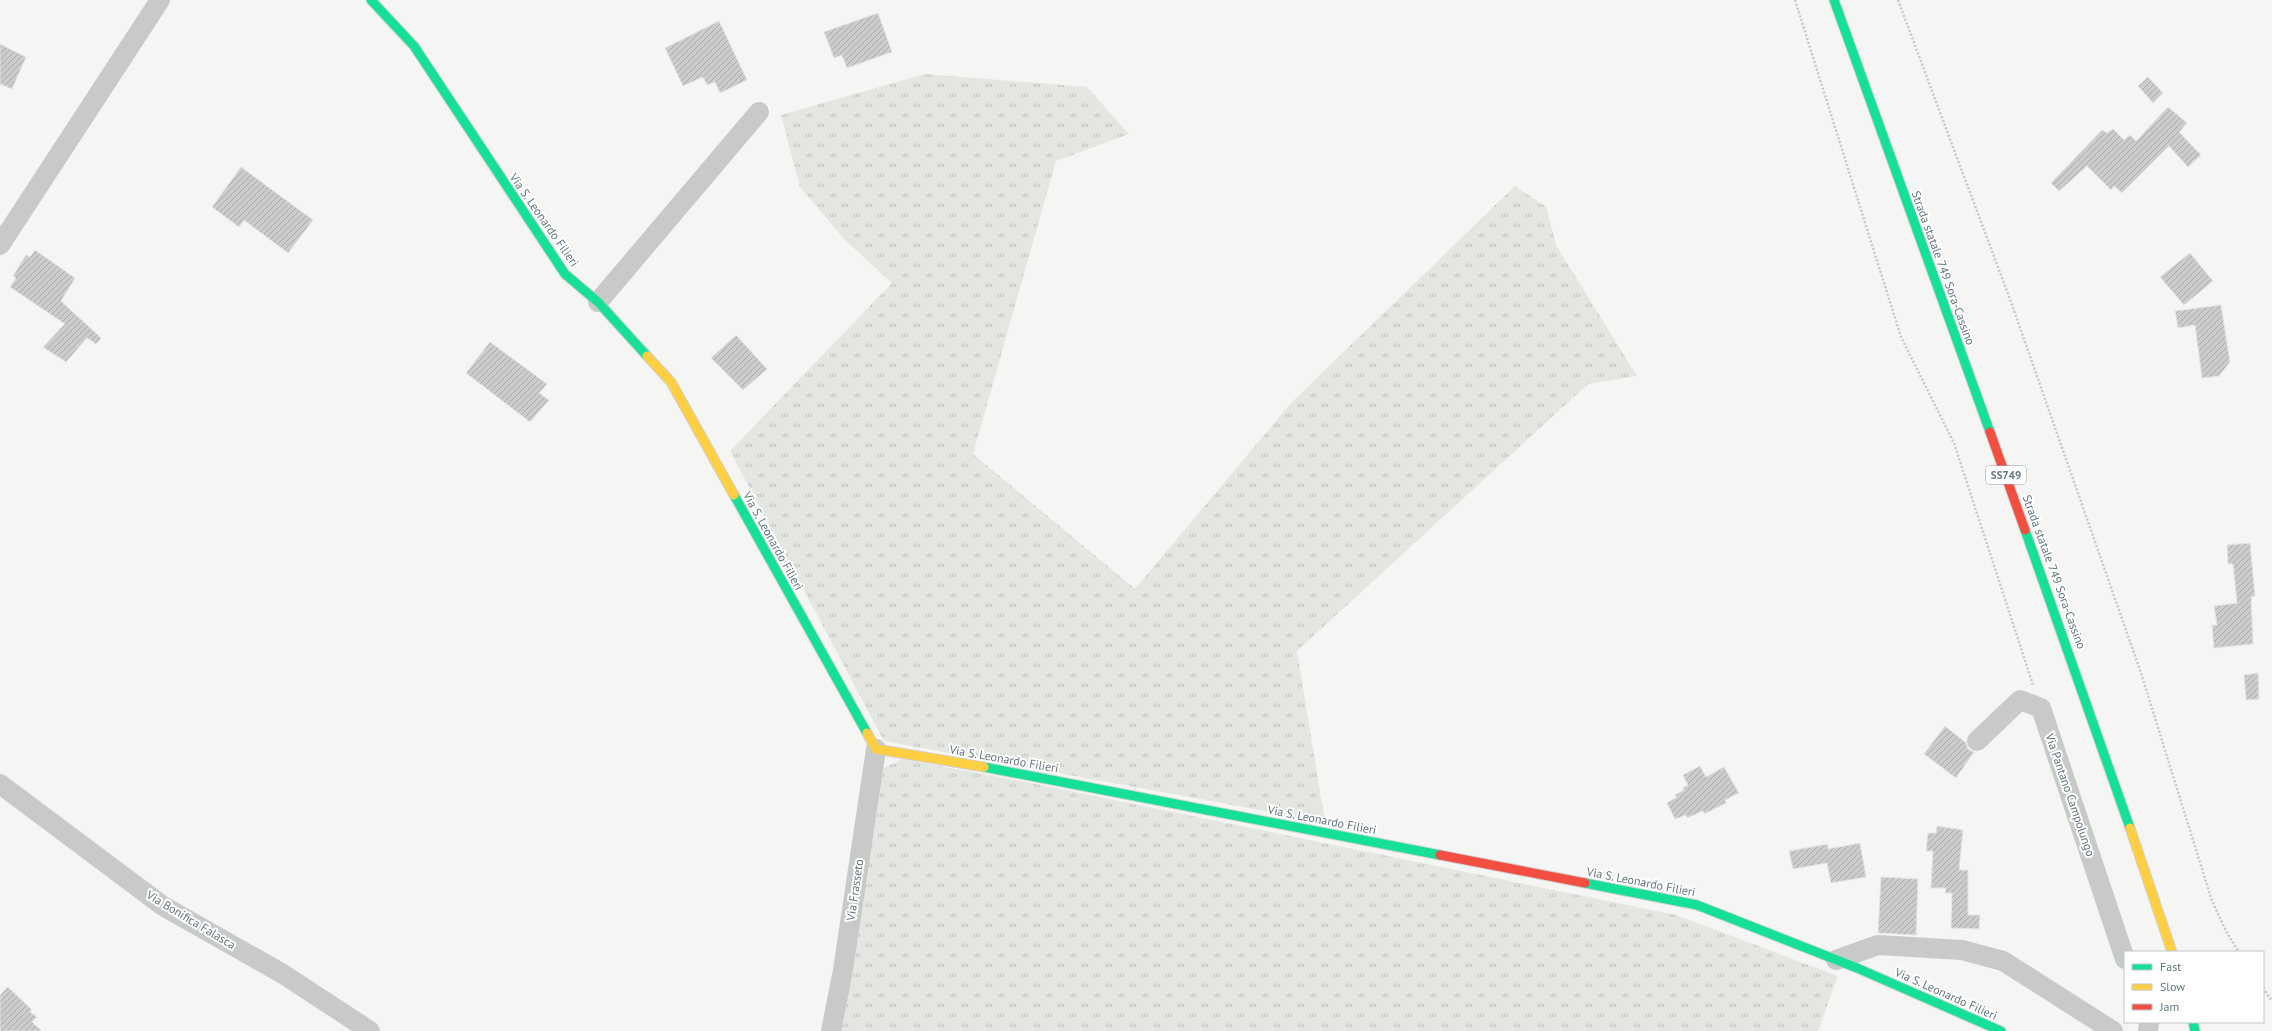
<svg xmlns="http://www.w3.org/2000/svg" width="2272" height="1031" viewBox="0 0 2272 1031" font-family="'PT Sans',sans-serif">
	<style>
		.grass { fill: url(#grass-tufts) }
		.building { fill: url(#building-hatch); stroke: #e4e4e4 }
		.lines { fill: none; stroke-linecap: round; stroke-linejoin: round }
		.fast-casing { stroke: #d1d2d2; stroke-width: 11 }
		.slow-casing { stroke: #d1d2d2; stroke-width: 11 }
		.jam-casing { stroke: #d1d2d2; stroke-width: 11 }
		.path { stroke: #c5c7c8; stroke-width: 2.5; stroke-dasharray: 2 2; stroke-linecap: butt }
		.street { stroke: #c8caca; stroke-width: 20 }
		.fast { stroke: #16e098; stroke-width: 9 }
		.slow { stroke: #ffcf43; stroke-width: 9 }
		.jam { stroke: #f24e42; stroke-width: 9 }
		.labels { text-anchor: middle; stroke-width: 4; stroke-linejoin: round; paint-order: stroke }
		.shield { fill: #fff; stroke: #919fa4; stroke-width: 1 }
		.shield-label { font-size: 11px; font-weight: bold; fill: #62767d }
		.street-label { font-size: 12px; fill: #62767d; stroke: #fff }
	</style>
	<defs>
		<pattern id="grass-tufts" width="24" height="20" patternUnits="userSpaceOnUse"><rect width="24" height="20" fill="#e4e7e1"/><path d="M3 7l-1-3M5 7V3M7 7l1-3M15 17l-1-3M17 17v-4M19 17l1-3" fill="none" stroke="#bcc0bc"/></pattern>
		<pattern id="building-hatch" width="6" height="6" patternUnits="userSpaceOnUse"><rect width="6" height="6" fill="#cbcdcd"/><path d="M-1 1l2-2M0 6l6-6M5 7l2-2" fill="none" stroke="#a8abac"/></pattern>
	</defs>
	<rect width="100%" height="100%" fill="#f5f5f4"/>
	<g class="grass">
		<path d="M925,74L1087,87L1129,134L1056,161L973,454L1135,589L1291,403L1515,186L1546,207L1556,245L1637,376L1588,384L1297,651L1325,822L884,741L730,451L892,283L844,239L800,187L781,115Z"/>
		<path d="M902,759L1031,783L1676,915L1838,976L1818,1031H838L883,768Z"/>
	</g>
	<g class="building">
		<path d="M878,13L892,52L847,68L842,55L834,58L824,32Z"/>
		<path d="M719,21L747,80L720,93L715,82L707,85L703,77L683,86L665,48Z"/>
		<path d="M0,44L26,57L12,89L0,84Z"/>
		<path d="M2148,77L2163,93L2153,103L2138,86Z"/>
		<path d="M2168,107L2187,123L2179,132L2201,155L2188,167L2169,146L2122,193L2114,186L2111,190L2087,166L2059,191L2051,183L2102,130L2107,133L2113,129L2124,140L2130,135L2136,141Z"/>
		<path d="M241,167L313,220L288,253L244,220L239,227L212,207Z"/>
		<path d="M35,250L75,278L61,301L101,338L96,344L87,338L66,362L43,347L65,324L10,287L16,278L13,276L26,255L30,257Z"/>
		<path d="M2190,253L2213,281L2184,305L2160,277Z"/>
		<path d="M2221,305L2230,362L2219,376L2202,378L2195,325L2178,328L2175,311Z"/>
		<path d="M736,335L767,369L743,390L711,358Z"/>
		<path d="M490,342L547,384L539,393L549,400L530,422L466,373Z"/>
		<path d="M2250,543L2255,596L2251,597L2253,644L2214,648L2212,625H2217L2214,606L2237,603L2233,564H2228L2227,545Z"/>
		<path d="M2258,673L2259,699L2246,700L2244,675Z"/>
		<path d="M1945,726L1966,743L1968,749L1974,752L1956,778L1924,754Z"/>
		<path d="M1700,766L1706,777L1724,767L1739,793L1725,800L1726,803L1704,814L1703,811L1687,818L1686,815L1675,819L1667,803L1677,797L1675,795L1684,790L1683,788L1688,785L1683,775Z"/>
		<path d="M1937,826L1963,830L1959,870H1968V915H1980L1979,929L1951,928L1952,893H1945L1946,888H1931L1933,851H1926L1928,833H1936Z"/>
		<path d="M1860,843L1866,877L1831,883L1827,863L1793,869L1789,851L1828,844V849Z"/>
		<path d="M1881,877L1918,879L1916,935L1878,933Z"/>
		<path d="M8,987L32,1010L30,1012L37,1017L32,1022L42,1031H0V995Z"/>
	</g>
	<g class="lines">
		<defs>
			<g id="fast">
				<path d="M371,0L414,46L565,274L598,302L647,356"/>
				<path d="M1834,0L1990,432"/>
				<path d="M734,495L867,733"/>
				<path d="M2025,530L2130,828"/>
				<path d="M984,767L1440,855"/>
				<path d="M1585,883L1697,905L1857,968L2001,1031"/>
				<path d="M2193,1022L2195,1031"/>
			</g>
			<g id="slow">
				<path d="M647,356L671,382L734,495"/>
				<path d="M867,733L876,749L984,767"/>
				<path d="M2130,828L2172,952"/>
			</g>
			<g id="jam">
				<path d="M1990,432L2025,530"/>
				<path d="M1440,855L1585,883"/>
			</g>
		</defs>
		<use href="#fast" class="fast-casing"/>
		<use href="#slow" class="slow-casing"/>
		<use href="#jam" class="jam-casing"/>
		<g class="path">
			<path d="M1795,0L1901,337L1954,443L2033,685"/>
			<path d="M1898,0L2011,302L2141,673L2212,901L2227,933L2239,952"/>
			<path d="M2263,988L2272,1001"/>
		</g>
		<g class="street">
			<path d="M0,245L160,0"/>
			<path d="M598,302L759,112"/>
			<path d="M1977,741L2020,700L2041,708L2125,959"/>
			<path d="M0,784L163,906L283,974L370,1031"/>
			<path d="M1836,960L1878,945L1962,950L2003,961L2113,1031"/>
			<path d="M831,1031L843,970L876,749"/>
			<path d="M2148,1031L2149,1022"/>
		</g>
		<use href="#fast" class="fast"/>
		<use href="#slow" class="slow"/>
		<use href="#jam" class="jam"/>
	</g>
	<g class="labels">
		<rect class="shield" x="1986" y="466" width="40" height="18" rx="3"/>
		<g class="shield-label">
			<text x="2006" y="479">SS749</text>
		</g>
		<g class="street-label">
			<text transform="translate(544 220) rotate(55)" y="4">Via S. Leonardo Filieri</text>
			<text transform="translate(1943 268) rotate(70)" y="4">Strada statale 749 Sora-Cassino</text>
			<text transform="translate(773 541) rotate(61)" y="4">Via S. Leonardo Filieri</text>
			<text transform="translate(2054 572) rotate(70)" y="4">Strada statale 749 Sora-Cassino</text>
			<text transform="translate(1004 759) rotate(10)" y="4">Via S. Leonardo Filieri</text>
			<text transform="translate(2070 795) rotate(71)" y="4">Via Pantano Campolungo</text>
			<text transform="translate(1322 820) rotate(11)" y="4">Via S. Leonardo Filieri</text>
			<text transform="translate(1641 882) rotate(11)" y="4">Via S. Leonardo Filieri</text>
			<text transform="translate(855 890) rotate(-82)" y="4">Via Frasseto</text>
			<text transform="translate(191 920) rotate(31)" y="4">Via Bonifica Falasca</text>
			<text transform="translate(1946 994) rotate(24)" y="4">Via S. Leonardo Filieri</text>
		</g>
	</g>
	<rect x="2124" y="951" width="140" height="72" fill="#ffffff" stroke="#c0c8cb"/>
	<rect x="2132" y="964" width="20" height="6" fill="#16e098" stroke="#c0c8cb"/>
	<text x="2160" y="971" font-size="12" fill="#62767d">Fast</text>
	<rect x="2132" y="984" width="20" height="6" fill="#ffcf43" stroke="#c0c8cb"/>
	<text x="2160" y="991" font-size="12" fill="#62767d">Slow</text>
	<rect x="2132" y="1004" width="20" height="6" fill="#f24e42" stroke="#c0c8cb"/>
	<text x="2160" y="1011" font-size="12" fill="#62767d">Jam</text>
</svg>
